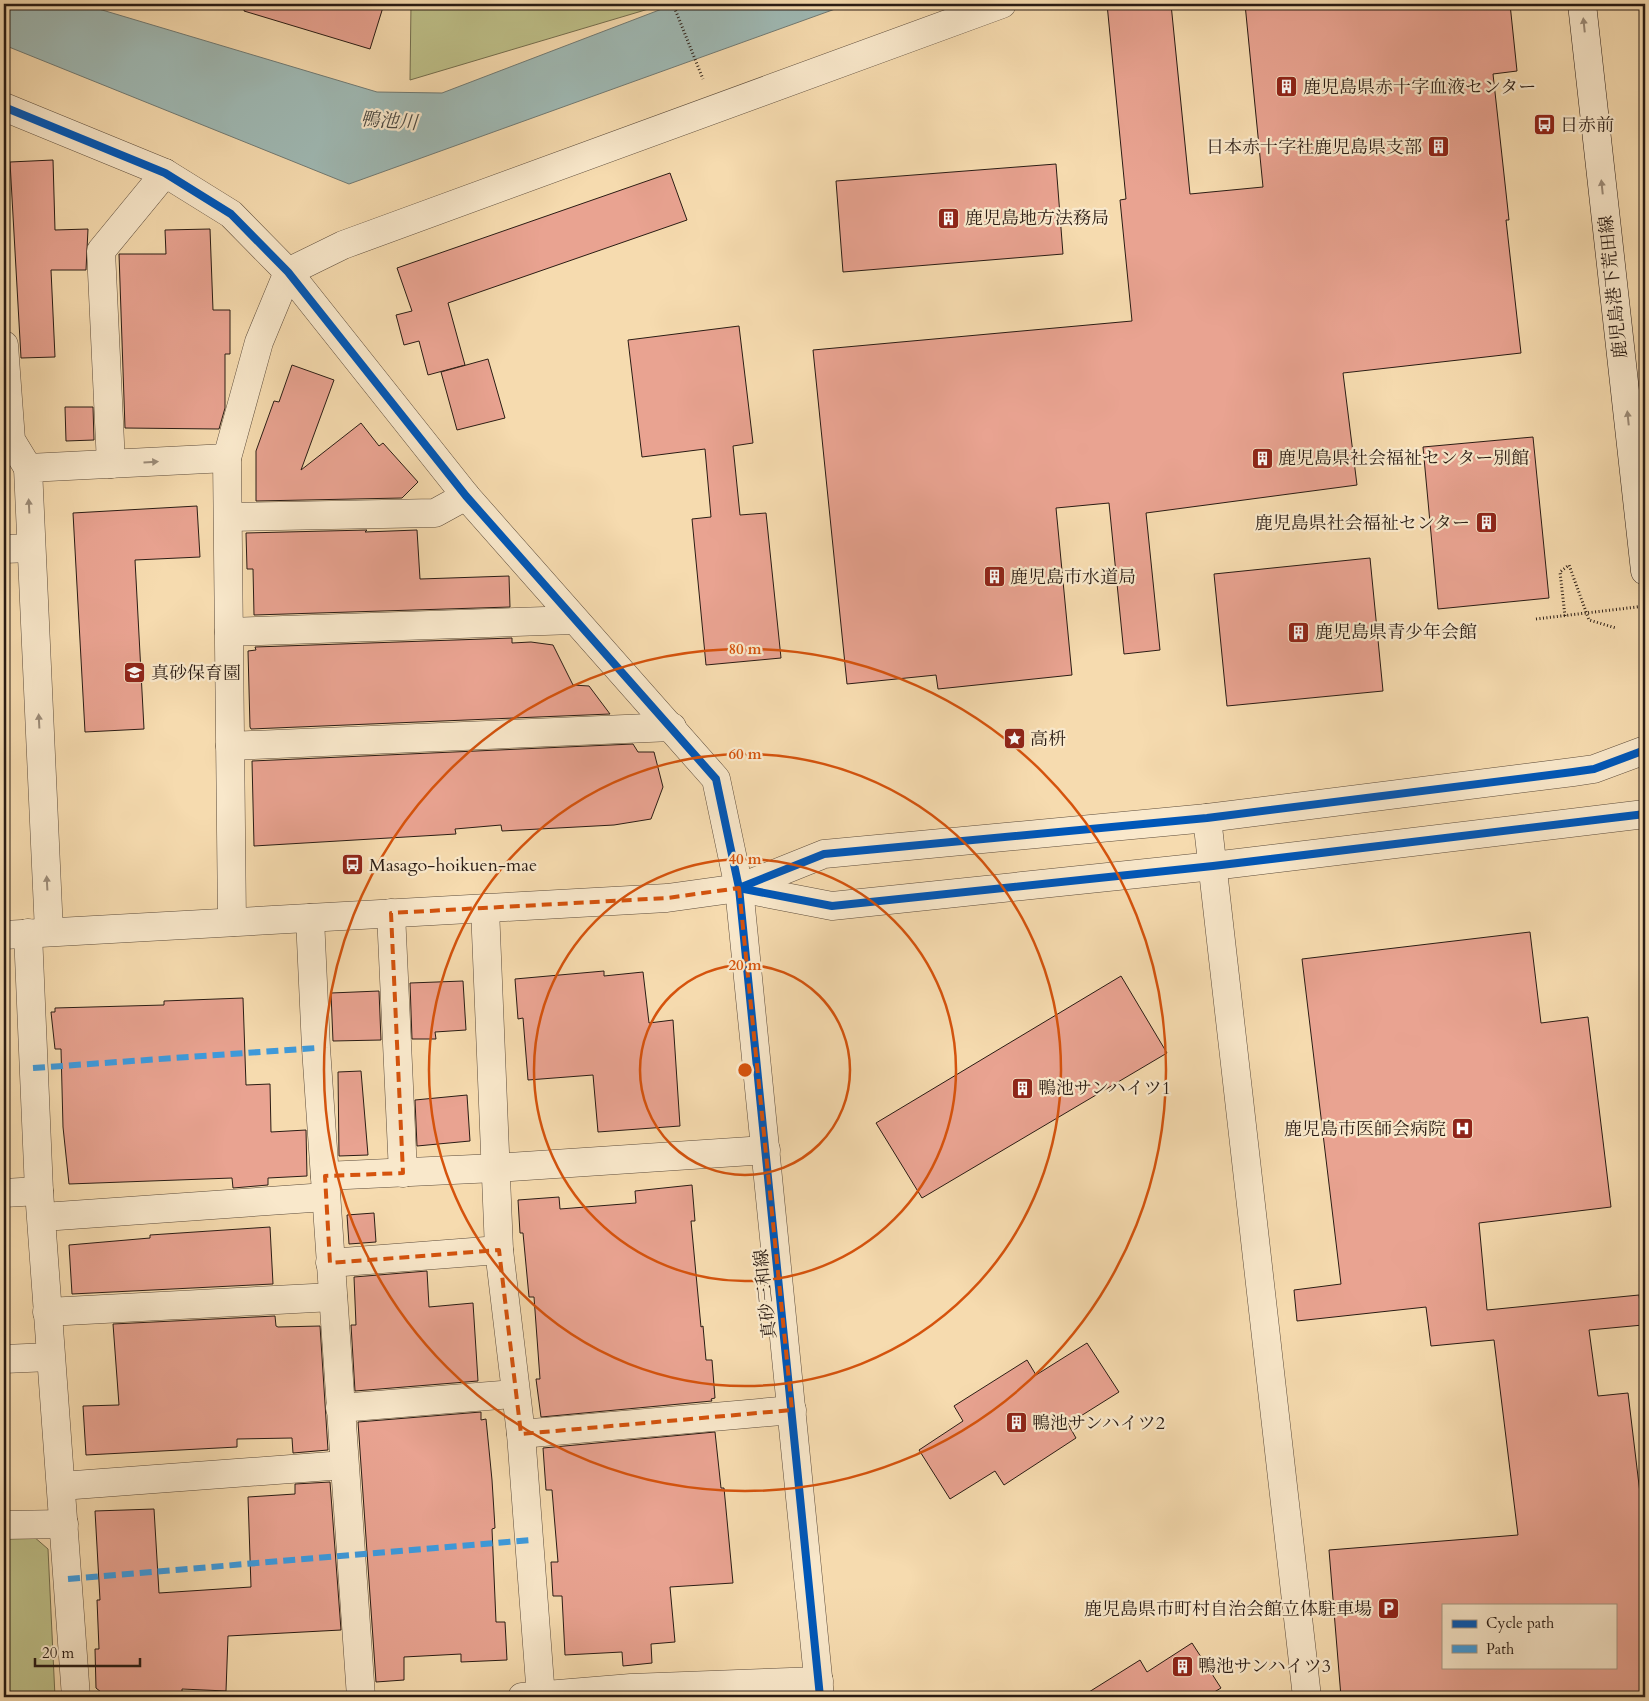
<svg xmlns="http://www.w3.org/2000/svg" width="1649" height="1701" viewBox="0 0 1649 1701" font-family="Cardo,'Noto Serif JP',serif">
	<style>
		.green { fill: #bec089; stroke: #746e4e }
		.water { fill: #9fb9b4; stroke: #707a74 }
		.building { fill: #e9a391; stroke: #2a1c14; fill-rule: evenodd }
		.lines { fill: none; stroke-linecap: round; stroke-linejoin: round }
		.minor-casing { stroke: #5d4c3b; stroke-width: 29 }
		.tertiary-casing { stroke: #5d4c3b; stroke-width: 29 }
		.secondary-casing { stroke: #2a1c14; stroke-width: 29 }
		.path { stroke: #2a1c14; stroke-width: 3; stroke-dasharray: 1 2.5; stroke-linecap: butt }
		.minor { stroke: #f9e8cb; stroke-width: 28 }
		.tertiary { stroke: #f9e8cb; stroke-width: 28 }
		.secondary { stroke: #f9e8cb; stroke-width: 28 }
		.path-bridge { stroke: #2a1c14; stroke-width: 3; stroke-dasharray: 1 2.5; stroke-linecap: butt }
		.quiet { stroke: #3d9bde; stroke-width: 6; stroke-dasharray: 12 6; stroke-linecap: butt }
		.cycleway-casing { stroke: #f9e8cb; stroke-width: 11 }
		.cycleway { stroke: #0057b8; stroke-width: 8 }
		.oneway { fill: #9c8c79 }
		.marked { fill: none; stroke: #d5530d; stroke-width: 4; stroke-dasharray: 10 6; stroke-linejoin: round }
		.ring { fill: none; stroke: #d5530d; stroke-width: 2.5 }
		.labels { text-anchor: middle; stroke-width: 4.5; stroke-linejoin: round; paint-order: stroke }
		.poi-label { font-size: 18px; fill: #2a1c14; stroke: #f9e8cb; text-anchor: start }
		.street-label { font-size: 18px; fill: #2a1c14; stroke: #f9e8cb }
		.water-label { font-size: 19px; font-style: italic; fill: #4d4b44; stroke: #f9e8cb }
		.centre { fill: #d5530d; stroke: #f9e8cb; stroke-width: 2.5 }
		.ring-label { font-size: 15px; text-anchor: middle; font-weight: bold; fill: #d5530d; stroke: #f9e8cb; stroke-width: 4.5; stroke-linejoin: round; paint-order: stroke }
	</style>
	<rect width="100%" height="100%" fill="#f6dbaf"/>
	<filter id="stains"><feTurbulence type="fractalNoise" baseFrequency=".004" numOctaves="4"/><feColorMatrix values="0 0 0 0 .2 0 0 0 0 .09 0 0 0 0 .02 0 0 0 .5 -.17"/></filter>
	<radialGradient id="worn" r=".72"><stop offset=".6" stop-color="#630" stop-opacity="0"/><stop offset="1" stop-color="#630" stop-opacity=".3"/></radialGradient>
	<g class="green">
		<path d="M411,4H662V5L410,80Z"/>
		<path d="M4,1536H33L48,1549L55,1697H4Z"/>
	</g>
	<path class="water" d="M4,4H82L377,92L442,93L675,4H849L349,184L4,45Z"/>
	<g class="building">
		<path d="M245,4H384L370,49L244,11Z"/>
		<path d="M1107,4H1171L1190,194L1263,187L1245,4H1510L1517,71L1493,74L1509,220H1506L1521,353L1343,373L1357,485L1146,513L1160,650L1124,654L1109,503L1056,508L1072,675L938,689L936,675L847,684L813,350L1132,321L1120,200L1126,199Z"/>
		<path d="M53,160L55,230L88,229L86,270H51L55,357L21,358L10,162Z"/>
		<path d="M1056,164L1063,254L843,272L836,181Z"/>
		<path d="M670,173L687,220L448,303L465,365L428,375L419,341L404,345L396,315L412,311L397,268Z"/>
		<path d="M210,229L213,310H230V354H225V408L219,429L125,428L119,254H166L165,230Z"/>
		<path d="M739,326L753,443L733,446L740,515L766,513L781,658L706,665L692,519L711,517L705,449L642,457L628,340Z"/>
		<path d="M488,359L505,418L457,430L441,372Z"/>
		<path d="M292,365L334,380L301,470L361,423L379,446L383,443L418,482L402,498L256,501V451L274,401L279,402Z"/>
		<path d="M65,407H93L94,440L66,441Z"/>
		<path d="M1533,437L1549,598L1438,609L1423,447Z"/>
		<path d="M197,506L200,557L135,560L144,729L85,732L73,513Z"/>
		<path d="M367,530L365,532L417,530L420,579L509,576L510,607L254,615L253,569H247L246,533Z"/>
		<path d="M1370,558L1383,691L1227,706L1214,574Z"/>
		<path d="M512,638V643L531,642L553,645L573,685L589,686L610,714L251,729L250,727L248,651L256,650L255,647Z"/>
		<path d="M633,744L638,752H654L663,787L651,819L614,825L502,831L501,825L455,829L456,834L254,846L252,761Z"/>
		<path d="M1530,932L1541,1023L1588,1017L1611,1207L1479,1223L1487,1310L1639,1295L1643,1325L1589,1330L1598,1396L1628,1393L1645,1535V1697H1341L1329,1550L1518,1535L1494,1340L1431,1346L1426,1307L1297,1321L1294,1290L1341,1284L1302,959ZM1443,1605H1615V1667H1443Z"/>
		<path d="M604,971V976L643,972L649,1023L673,1020L680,1126L598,1132L593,1075L528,1080L523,1018L518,1019L515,979Z"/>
		<path d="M1121,976L1167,1053L922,1198L876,1123Z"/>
		<path d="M463,981L466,1030L435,1032L436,1039H412L410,983Z"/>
		<path d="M379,991L381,1040L333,1041L331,993Z"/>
		<path d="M243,998L246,1085L270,1084L271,1132L306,1130L307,1176L268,1178V1185L233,1188L232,1178L69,1184L63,1127L61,1049H55L51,1012H55V1008L164,1005V1001Z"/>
		<path d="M361,1071L368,1155L339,1156L338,1072Z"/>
		<path d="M467,1095L470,1141L417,1146L415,1100Z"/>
		<path d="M692,1185L695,1221H691L701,1327L703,1326L706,1360H712L715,1398L711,1399L712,1401L541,1417L536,1379H540L534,1297H529L523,1233H520L518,1200L559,1197L560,1209L636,1203L635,1191Z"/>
		<path d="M374,1213L376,1242L349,1244L347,1215Z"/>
		<path d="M270,1227L273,1284L72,1294L69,1245L150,1238V1235Z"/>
		<path d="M427,1271L429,1307L473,1303L478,1381L355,1391L351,1325H356L354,1277Z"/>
		<path d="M275,1316L276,1326L278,1327L320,1326L328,1450L293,1453L292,1438L237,1439V1447L86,1455L83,1406L119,1405L113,1324Z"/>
		<path d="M1087,1343L1119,1392L1068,1424L1076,1438L1004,1485L995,1471L950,1499L919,1450L963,1421L954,1406L1027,1360L1036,1375Z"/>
		<path d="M481,1412V1420L486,1419L492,1480L495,1528L492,1529L496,1622H505L507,1660L461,1662V1654L404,1657V1680L376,1682L358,1422Z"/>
		<path d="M715,1432L721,1488H724L733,1583L670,1587L675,1642L651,1644L652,1663L623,1666L622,1652L565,1655L562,1596H553L551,1562H558L552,1490H546L543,1448Z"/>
		<path d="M330,1482L341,1630L228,1636L226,1691L182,1689V1692L140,1693V1697H107L96,1688L95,1649H99L97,1600H100L95,1511L154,1509L159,1593L251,1587L248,1497L295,1494V1484Z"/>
		<path d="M1192,1643L1221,1688L1206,1697H1081L1140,1660L1147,1672Z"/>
	</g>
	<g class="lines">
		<defs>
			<g id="minor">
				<path d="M4,345L11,440L28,468"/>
				<path d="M111,464L101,251L165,173"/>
				<path d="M229,517L435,513L466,496"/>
				<path d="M4,549L31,548"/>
				<path d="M229,632L574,620"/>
				<path d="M230,746L672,727"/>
				<path d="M1207,818L1307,1697"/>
				<path d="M485,908L499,1250L521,1434L541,1697"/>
				<path d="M391,913L403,1173"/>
				<path d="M310,918L316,1048L361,1697"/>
				<path d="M232,922L227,458L259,342L288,272L343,245L1002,4"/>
				<path d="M49,932L28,468L227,458"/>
				<path d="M28,933L39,1191L76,1697"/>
				<path d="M325,1176L495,1168L766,1150"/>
				<path d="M4,1193L39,1191"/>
				<path d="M43,1217L326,1197"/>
				<path d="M330,1263L499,1250"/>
				<path d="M47,1312L333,1297"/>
				<path d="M4,1359L50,1357"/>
				<path d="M340,1408L514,1394"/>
				<path d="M521,1434L792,1410"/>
				<path d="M61,1486L344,1465"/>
				<path d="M4,1525L64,1524"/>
				<path d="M522,1697L631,1688L819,1681"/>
			</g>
			<g id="tertiary">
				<path d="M4,107L165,173L231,214L288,272L466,496L716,779L739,888L820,1697"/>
				<path d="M739,888L832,906L1213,866L1645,814"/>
				<path d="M4,935L667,898L739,888L824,854L1207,818L1573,772L1594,769L1645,750"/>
			</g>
			<path id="secondary" d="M1582,4L1645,571"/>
		</defs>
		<use href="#minor" class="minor-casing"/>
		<use href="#tertiary" class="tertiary-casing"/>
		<use href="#secondary" class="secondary-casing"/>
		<g class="path">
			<path d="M673,4L703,79"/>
			<path d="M1565,616L1560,572L1569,565L1589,620L1616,628"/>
		</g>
		<use href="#minor" class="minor"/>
		<use href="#tertiary" class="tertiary"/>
		<use href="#secondary" class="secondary"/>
		<path class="path-bridge" d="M1536,619L1645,606"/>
		<g class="quiet">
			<path d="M33,1068L316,1048"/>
			<path d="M68,1579L530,1540"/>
		</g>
		<defs>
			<g id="cycleway">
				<path d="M4,107L165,173L231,214L288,272L466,496L716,779L739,888L820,1697"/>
				<path d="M739,888L824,854L1207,818L1573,772L1594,769L1645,750"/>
				<path d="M739,888L832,906L1213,866L1645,814"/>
			</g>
		</defs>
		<use href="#cycleway" class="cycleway-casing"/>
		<use href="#cycleway" class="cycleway"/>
	</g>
	<defs><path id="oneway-solid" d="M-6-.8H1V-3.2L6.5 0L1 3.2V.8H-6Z" transform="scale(1.25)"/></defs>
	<g class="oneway">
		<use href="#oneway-solid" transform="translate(1584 25) rotate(-96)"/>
		<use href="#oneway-solid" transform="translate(1602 187) rotate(-96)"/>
		<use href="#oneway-solid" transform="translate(1628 418) rotate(-96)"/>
		<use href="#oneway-solid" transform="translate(151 462) rotate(-3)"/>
		<use href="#oneway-solid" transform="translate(29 506) rotate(-93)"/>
		<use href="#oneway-solid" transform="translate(39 721) rotate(-93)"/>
		<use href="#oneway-solid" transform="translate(47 883) rotate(-93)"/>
	</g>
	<path class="marked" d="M739,888L792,1410L521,1434L499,1250L330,1263L325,1176L403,1173L391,913L667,898Z"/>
	<g class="ring">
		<circle cx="745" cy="1070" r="105"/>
		<circle cx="745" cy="1070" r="211"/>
		<circle cx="745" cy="1070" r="316"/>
		<circle cx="745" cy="1070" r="421"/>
	</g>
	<defs>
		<symbol id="building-square" viewBox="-11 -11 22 22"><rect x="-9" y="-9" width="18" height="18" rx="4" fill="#8f2418" stroke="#f9e8cb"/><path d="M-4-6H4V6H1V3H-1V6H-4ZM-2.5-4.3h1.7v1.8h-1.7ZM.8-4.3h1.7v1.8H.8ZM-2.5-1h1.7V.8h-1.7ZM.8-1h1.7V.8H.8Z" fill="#fff"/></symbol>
		<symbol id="bus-square" viewBox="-11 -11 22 22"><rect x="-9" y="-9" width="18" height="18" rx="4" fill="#8f2418" stroke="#f9e8cb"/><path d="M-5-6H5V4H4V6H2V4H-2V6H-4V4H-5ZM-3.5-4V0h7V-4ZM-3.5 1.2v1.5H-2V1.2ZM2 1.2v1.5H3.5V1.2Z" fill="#fff"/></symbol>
		<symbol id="school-square" viewBox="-11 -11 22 22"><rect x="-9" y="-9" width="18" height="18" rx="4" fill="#8f2418" stroke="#f9e8cb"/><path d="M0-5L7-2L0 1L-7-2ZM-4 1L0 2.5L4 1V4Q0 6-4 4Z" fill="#fff"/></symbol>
		<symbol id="sight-square" viewBox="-11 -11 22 22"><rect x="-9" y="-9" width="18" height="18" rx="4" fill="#8f2418" stroke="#f9e8cb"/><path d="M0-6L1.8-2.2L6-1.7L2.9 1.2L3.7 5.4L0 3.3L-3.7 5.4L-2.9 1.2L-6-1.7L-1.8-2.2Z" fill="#fff"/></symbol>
		<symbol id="hospital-square" viewBox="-11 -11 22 22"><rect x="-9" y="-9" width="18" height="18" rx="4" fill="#8f2418" stroke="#f9e8cb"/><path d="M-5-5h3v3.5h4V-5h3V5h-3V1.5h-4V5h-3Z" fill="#fff"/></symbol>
		<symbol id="parking-square" viewBox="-11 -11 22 22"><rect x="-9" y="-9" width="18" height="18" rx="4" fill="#8f2418" stroke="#f9e8cb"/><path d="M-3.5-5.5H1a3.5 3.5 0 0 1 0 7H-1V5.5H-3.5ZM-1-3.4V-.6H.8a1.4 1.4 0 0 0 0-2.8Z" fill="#fff"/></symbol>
	</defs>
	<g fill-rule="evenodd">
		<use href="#building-square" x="1274" y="74" width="25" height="25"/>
		<use href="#bus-square" x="1532" y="112" width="25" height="25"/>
		<use href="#building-square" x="1426" y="134" width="25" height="25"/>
		<use href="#building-square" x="936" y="206" width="25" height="25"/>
		<use href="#building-square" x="1250" y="446" width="25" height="25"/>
		<use href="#building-square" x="1474" y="510" width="25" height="25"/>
		<use href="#building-square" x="982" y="564" width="25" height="25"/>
		<use href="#building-square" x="1286" y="620" width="25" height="25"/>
		<use href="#school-square" x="122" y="660" width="25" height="25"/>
		<use href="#sight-square" x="1002" y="726" width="25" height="25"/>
		<use href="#bus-square" x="340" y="852" width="25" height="25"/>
		<use href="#building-square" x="1010" y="1076" width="25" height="25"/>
		<use href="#hospital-square" x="1450" y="1116" width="25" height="25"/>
		<use href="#building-square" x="1004" y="1410" width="25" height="25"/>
		<use href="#parking-square" x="1376" y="1596" width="25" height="25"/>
		<use href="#building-square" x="1170" y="1654" width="25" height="25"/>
	</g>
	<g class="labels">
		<g class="poi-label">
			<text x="1303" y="93">鹿児島県赤十字血液センター</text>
			<text x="1560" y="131">日赤前</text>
			<text x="1422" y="153" text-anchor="end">日本赤十字社鹿児島県支部</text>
			<text x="965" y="224">鹿児島地方法務局</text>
			<text x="1278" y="464">鹿児島県社会福祉センター別館</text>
			<text x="1470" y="529" text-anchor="end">鹿児島県社会福祉センター</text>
			<text x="1010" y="583">鹿児島市水道局</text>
			<text x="1315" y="638">鹿児島県青少年会館</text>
			<text x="151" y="679">真砂保育園</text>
			<text x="1030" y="745">高枡</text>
			<text x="369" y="871">Masago-hoikuen-mae</text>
			<text x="1038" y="1094">鴨池サンハイツ1</text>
			<text x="1446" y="1135" text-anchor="end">鹿児島市医師会病院</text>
			<text x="1032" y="1429">鴨池サンハイツ2</text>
			<text x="1372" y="1615" text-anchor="end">鹿児島県市町村自治会館立体駐車場</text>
			<text x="1198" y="1672">鴨池サンハイツ3</text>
		</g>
		<g class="street-label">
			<text transform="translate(1613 287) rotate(-96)" y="6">鹿児島港下荒田線</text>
			<text transform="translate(765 1294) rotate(-96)" y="6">真砂三和線</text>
		</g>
		<g class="water-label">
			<text transform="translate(389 120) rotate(4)" y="7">鴨池川</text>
		</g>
	</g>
	<circle cx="745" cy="1070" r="8" class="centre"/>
	<g class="ring-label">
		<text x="745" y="654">80 m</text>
		<text x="745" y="759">60 m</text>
		<text x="745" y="864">40 m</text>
		<text x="745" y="970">20 m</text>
	</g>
	<rect width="1649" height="1701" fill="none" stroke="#f6dbaf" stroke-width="20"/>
	<rect x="5" y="5" width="1639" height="1691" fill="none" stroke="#2a1c14" stroke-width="2.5"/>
	<rect x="10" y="10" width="1629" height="1681" fill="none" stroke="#2a1c14"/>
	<rect x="1442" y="1604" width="175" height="65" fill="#f9e8cb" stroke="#a69682"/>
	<rect x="1452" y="1620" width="25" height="8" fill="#0057b8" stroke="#a69682"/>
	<text x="1486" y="1628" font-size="15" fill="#2a1c14">Cycle path</text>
	<rect x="1452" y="1645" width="25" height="8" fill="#3d9bde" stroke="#a69682"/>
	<text x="1486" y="1654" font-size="15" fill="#2a1c14">Path</text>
	<path d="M35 1658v8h105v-8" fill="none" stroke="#2a1c14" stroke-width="2.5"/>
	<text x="42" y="1658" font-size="15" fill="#2a1c14" stroke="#f9e8cb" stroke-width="4" paint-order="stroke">20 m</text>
	<rect width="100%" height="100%" filter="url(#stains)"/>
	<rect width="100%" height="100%" fill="url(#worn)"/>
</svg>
